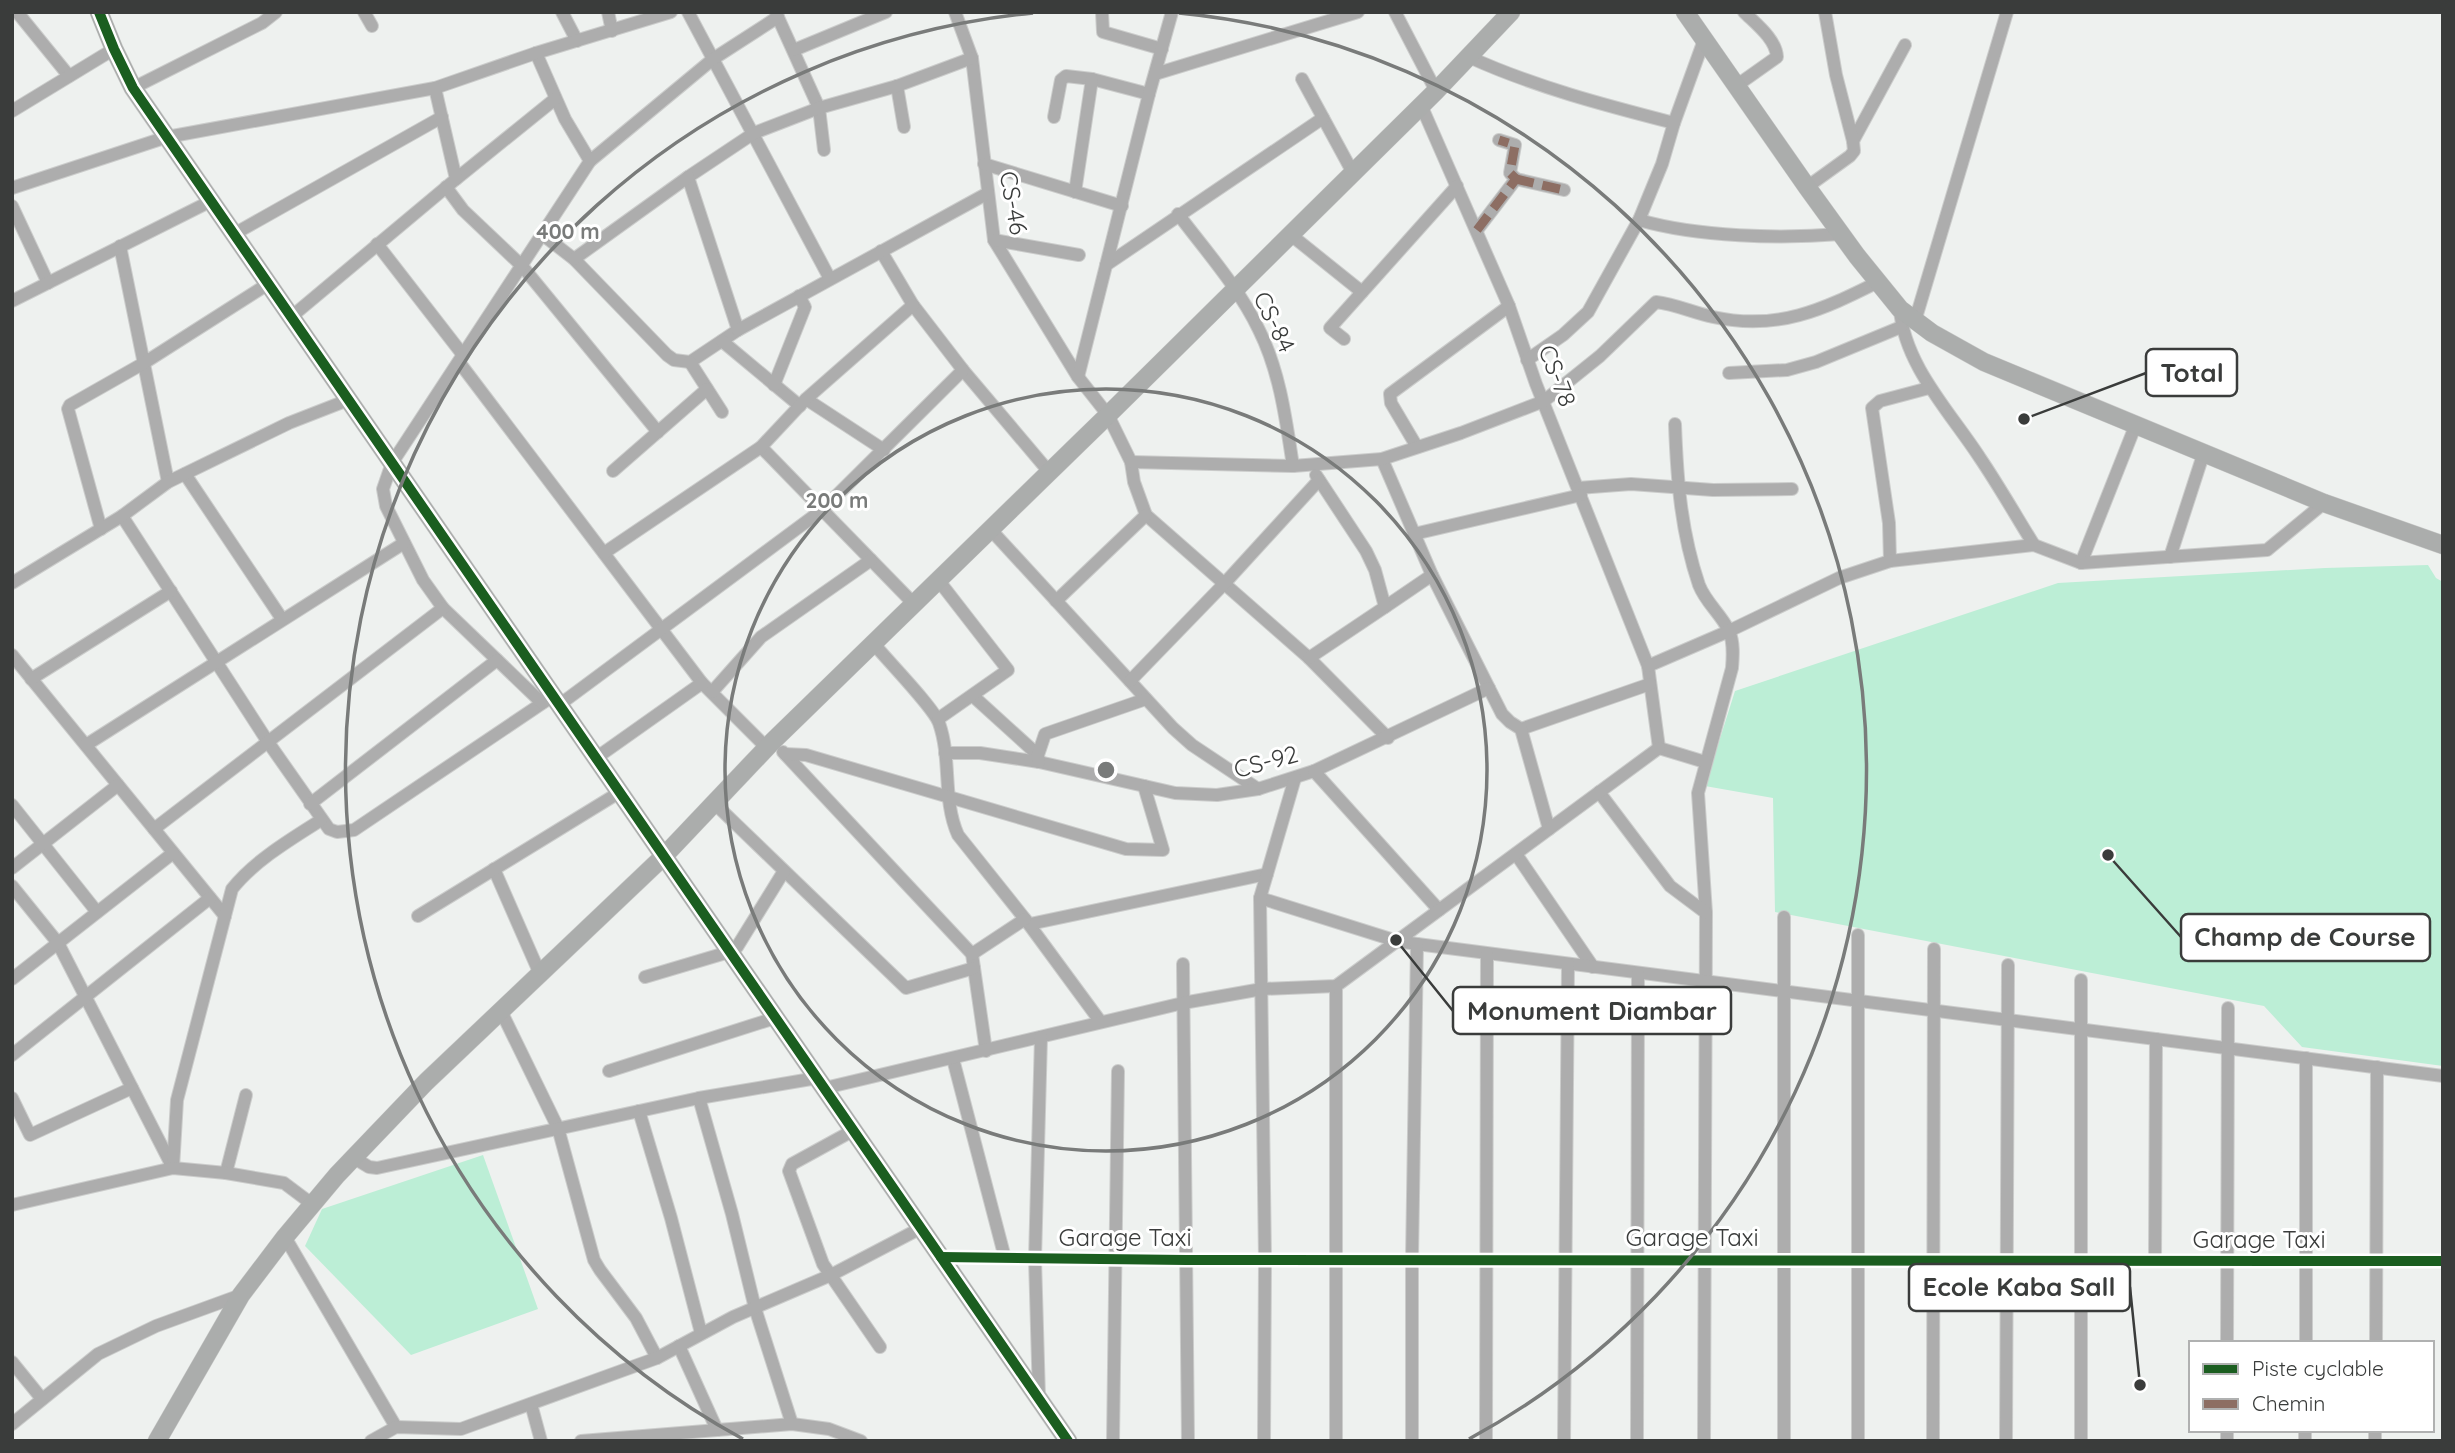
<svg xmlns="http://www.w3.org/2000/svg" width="2455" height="1453" viewBox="0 0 2455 1453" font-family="Quicksand,sans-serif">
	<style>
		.green { fill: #bceed6 }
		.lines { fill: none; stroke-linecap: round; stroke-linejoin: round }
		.street-casing { stroke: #cbcccb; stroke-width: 14 }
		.secondary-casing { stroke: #cbcccb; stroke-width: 19 }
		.street { stroke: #adadad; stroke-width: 12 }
		.secondary { stroke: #abadac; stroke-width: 18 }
		.quiet { stroke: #8d6e63; stroke-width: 9; stroke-dasharray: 18 9; stroke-linecap: butt }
		.cycleway-casing { stroke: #fff; stroke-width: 15 }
		.cycleway { stroke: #1b5e20; stroke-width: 10 }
		.ring { fill: none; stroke: #797b7a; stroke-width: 3.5 }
		.labels { text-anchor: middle; stroke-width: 6; stroke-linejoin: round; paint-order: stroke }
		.street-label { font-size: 24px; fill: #3a3c3b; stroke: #fff }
		.centre { fill: #797b7a; stroke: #fff; stroke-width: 3.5 }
		.ring-label { font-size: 21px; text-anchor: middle; font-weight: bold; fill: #797b7a; stroke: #fff; stroke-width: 6; stroke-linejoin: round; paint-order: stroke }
		.leader { fill: none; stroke: #3a3c3b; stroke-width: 2.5 }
		.callout-dot { fill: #3a3c3b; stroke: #fff; stroke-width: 2.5 }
		.callout { fill: #fff; stroke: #3a3c3b; stroke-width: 2.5 }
		.callout-label { font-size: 26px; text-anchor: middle; font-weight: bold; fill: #3a3c3b }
	</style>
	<rect width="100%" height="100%" fill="#eef1ef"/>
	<g class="green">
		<path d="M2428,565L2436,578L2443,582V1066L2302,1047L2264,1006L1775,912L1773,798L1705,786L1735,691L2058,583L2325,568Z"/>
		<path d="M483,1155L538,1309L411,1355L305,1246L322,1209Z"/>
	</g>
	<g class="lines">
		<defs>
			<g id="street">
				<path d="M17,12L69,76"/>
				<path d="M364,12L372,26"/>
				<path d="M562,12L577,41"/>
				<path d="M608,12L612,31"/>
				<path d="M688,12L830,279"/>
				<path d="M955,12L972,58L994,240L1078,377L1108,415L1131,462L1134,482L1146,515L1309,658L1388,738"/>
				<path d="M1102,12L1103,32L1162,49"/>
				<path d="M1395,12L1436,91"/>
				<path d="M776,13L819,108L824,150"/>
				<path d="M794,50L886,12"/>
				<path d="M536,53L565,119L590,161"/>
				<path d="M1469,57C1535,87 1604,105 1674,123"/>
				<path d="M1155,74L1358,12"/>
				<path d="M1302,79L1353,173"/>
				<path d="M897,86L904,127"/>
				<path d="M1736,86L1777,57C1776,39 1756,24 1744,12"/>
				<path d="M133,88L262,23L276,12"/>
				<path d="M1421,105L1509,306L1536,384L1648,666L1659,748"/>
				<path d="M12,111L114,49"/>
				<path d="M1054,117L1061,80L1066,76L1092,79L1149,94"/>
				<path d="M1853,141L1905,45"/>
				<path d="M984,164L1122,206"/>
				<path d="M456,179L555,99"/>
				<path d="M1516,179L1564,190"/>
				<path d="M446,187L463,210L522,266L658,432"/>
				<path d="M1807,187L1850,156L1854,151L1853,141L1836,75L1825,12"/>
				<path d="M12,188L167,137L435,88L536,53L671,12"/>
				<path d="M1075,192L1092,79"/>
				<path d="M12,206L48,283"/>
				<path d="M1178,214C1206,251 1239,288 1259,330C1280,372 1286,420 1293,466"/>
				<path d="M1639,220C1698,237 1780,239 1841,234"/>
				<path d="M1477,230L1516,179L1510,173L1515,145L1499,140"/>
				<path d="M234,234L442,117"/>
				<path d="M543,235L574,259L667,355L674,360L690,362L738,330L688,177L754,133L819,108L897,86L972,58"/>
				<path d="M1291,235L1362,292"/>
				<path d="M994,240L1079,255"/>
				<path d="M377,244L463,355"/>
				<path d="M120,246L168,482"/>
				<path d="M881,251L913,305L963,370L1050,473"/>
				<path d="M574,259L688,177"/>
				<path d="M1106,265L1323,118"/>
				<path d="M12,301L211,201"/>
				<path d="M1900,309C1904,365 1951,413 1980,458C1999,486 2016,516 2034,545"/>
				<path d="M291,317L456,179L435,88"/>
				<path d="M1915,321L2007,12"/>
				<path d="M738,330L988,193"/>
				<path d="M1344,339L1330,328L1457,186"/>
				<path d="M722,341L800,406"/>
				<path d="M1527,360L1563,335L1588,312L1639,220L1662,164L1674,123L1704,40"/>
				<path d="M459,362L702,683L767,748"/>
				<path d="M690,362L722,412"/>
				<path d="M1729,373L1787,370L1816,362L1901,327"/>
				<path d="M1078,377L1149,94L1172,12"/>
				<path d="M774,385L805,307L799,296"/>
				<path d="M806,399L884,450"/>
				<path d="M1675,424C1677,480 1681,532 1699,585C1706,603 1721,614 1729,631C1734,642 1733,656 1732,668L1698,793L1706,913L1704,1441"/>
				<path d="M761,447L915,605"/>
				<path d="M1417,447L1391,403L1390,394L1509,306"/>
				<path d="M1382,459L1432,575L1502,714L1510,722L1521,729L1650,684"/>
				<path d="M1131,462L1293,466L1382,459L1461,433L1544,401L1600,356L1656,302C1675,304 1694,313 1713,317C1778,331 1822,310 1878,282"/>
				<path d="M613,471L707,389"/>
				<path d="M185,474L282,619"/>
				<path d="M1578,488L1631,484L1713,490L1792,489"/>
				<path d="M122,516L268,742L329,829L337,832L354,830L547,700"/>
				<path d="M101,529L68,409L70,405L144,363L268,284"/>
				<path d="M991,530L1173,728L1192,745L1258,789"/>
				<path d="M1414,534L1581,495"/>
				<path d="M604,553L761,447L806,399L913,305"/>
				<path d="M2170,557L2204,452"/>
				<path d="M1890,561L1889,523L1872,408L1880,401L1929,388"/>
				<path d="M2081,563L2136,424"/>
				<path d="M12,583L122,516L168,482L289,423L348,400"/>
				<path d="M1056,601L1146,515"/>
				<path d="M1385,607L1432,575"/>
				<path d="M874,644C887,660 934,708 939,723C952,760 942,799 958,835L1025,919L1100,1021"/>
				<path d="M12,655L225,916"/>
				<path d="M1309,658L1385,607L1375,570L1366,551L1316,475"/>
				<path d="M1648,666L1729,631L1839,578L1890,561L2034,545L2081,563L2267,550L2324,503"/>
				<path d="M31,679L171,591"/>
				<path d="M1130,681L1223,585L1319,480"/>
				<path d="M712,692L761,637L871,560"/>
				<path d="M973,696L1038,755"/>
				<path d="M542,703L443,608L423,580L386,506L383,489L392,463L590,161L713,59L778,17"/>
				<path d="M559,705L822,510L963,370"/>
				<path d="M938,719L1008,670L939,581"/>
				<path d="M1521,729L1549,829"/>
				<path d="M86,745L404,543"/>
				<path d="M1659,748L1705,762"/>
				<path d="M783,752L972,954L986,1051"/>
				<path d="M945,753H980L1039,762L1175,793L1217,795L1258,789L1314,771L1489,688"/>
				<path d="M785,754L806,755L1126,849L1163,850L1144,786"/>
				<path d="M596,758L702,683"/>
				<path d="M1039,762L1038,755L1045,734L1146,699"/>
				<path d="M1314,771L1439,910"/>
				<path d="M1599,792L1670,886L1706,913"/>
				<path d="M714,803L906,988L974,968"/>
				<path d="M310,804L497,660"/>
				<path d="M12,805L97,912"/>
				<path d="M154,829L443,608"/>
				<path d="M1516,854L1593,967"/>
				<path d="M12,868L118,785"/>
				<path d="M494,869L540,974"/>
				<path d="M12,886L58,943L173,1168"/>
				<path d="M1260,898L1397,941L1417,944L2443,1076"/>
				<path d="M418,916L620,792"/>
				<path d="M1784,917V1441"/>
				<path d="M1030,924L1267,874"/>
				<path d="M1858,935V1441"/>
				<path d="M972,954L1025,919"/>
				<path d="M1183,964L1188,1441"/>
				<path d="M645,977L729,952L737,947L784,871"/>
				<path d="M12,979L173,853"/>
				<path d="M2081,980V1441"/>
				<path d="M1336,986V1441"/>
				<path d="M501,1011L558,1128L594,1260L600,1270L636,1318L657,1358"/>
				<path d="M12,1055L210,898"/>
				<path d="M953,1059L1005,1258"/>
				<path d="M609,1071L775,1018"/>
				<path d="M825,1088L1183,1003L1262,989L1336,986L1659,748"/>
				<path d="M12,1098L30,1135L132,1088"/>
				<path d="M699,1098L732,1214L755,1308L792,1424"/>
				<path d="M639,1111L671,1218L701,1333"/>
				<path d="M854,1130L792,1164L789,1171L823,1264L880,1347"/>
				<path d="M354,1158L369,1167L377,1168L699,1098L817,1078"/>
				<path d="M173,1168L177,1100L232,889C254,861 291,839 321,820"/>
				<path d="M226,1173L246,1095"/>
				<path d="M12,1205L173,1168L226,1173L284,1183L312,1204"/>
				<path d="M285,1237L396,1427"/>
				<path d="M941,1257L1186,1260L2443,1261"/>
				<path d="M2155,1260L2156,1039"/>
				<path d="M2227,1343L2228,1008"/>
				<path d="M2306,1343V1058"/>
				<path d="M2376,1343L2377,1067"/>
				<path d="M679,1346L717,1430"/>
				<path d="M12,1362L42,1399"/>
				<path d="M1039,1397L1035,1259L1041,1037"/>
				<path d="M531,1404L541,1441"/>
				<path d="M12,1424L98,1354L156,1326L241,1295"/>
				<path d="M371,1441L396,1427L461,1429L657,1358L733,1317L831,1275L921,1228"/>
				<path d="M581,1441L792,1424L829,1429L861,1441"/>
				<path d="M1113,1441L1118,1071"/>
				<path d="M1264,1441L1265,1260L1260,898L1295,778"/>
				<path d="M1412,1441V1259L1417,944"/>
				<path d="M1486,1441L1487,954"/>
				<path d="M1564,1441L1568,964"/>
				<path d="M1637,1441L1638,973"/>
				<path d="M1933,1441L1934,949"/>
				<path d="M2006,1441L2008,965"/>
				<path d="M2227,1441V1430"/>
				<path d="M2305,1441V1430"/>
				<path d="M2375,1441V1430"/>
			</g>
			<g id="secondary">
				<path d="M99,12L114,49L133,88L1068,1441"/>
				<path d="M1685,12L1807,187L1857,256L1900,309L1932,333L1984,362L2324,503L2443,545"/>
				<path d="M157,1441L241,1295L285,1237L337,1175L426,1082L664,856L773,741L1108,415L1436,91L1511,12"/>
			</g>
		</defs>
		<use href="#street" class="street-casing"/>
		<use href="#secondary" class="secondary-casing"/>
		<use href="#street" class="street"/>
		<use href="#secondary" class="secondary"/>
		<g class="quiet">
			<path d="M1516,179L1564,190"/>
			<path d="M1477,230L1516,179L1510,173L1515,145L1499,140"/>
		</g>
		<defs>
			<g id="cycleway">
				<path d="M99,12L114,49L133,88L1068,1441"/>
				<path d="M941,1257L1186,1260L2443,1261"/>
			</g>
		</defs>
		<use href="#cycleway" class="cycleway-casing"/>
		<use href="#cycleway" class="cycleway"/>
	</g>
	<g class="ring">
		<circle cx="1106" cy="770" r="381"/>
		<path d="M743 1439A761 761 0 0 1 1033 13M1179 13A761 761 0 0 1 1469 1439"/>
	</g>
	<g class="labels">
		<g class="street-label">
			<text transform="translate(1013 203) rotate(80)" y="8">CS-46</text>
			<text transform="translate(1274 322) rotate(64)" y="8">CS-84</text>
			<text transform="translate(1557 376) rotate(69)" y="8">CS-78</text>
			<text transform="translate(1266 762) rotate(-15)" y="8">CS-92</text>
			<text x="1125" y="1246">Garage Taxi</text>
			<text x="1692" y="1246">Garage Taxi</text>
			<text x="2259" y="1248">Garage Taxi</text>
		</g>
	</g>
	<circle cx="1106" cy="770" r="10" class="centre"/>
	<g class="ring-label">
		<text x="568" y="239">400 m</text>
		<text x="837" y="508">200 m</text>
	</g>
	<path class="leader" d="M2024 419L2146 373M2108 855L2181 937M1396 940L1453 1011M2140 1385L2130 1287"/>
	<g class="callout-dot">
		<circle cx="2024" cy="419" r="7"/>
		<circle cx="2108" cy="855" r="7"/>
		<circle cx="1396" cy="940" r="7"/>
		<circle cx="2140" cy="1385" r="7"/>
	</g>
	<g class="callout">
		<rect x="2146" y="349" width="91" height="47" rx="7"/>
		<rect x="2181" y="914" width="249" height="47" rx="7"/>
		<rect x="1453" y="987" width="278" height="47" rx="7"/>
		<rect x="1909" y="1264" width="221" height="47" rx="7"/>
	</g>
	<g class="callout-label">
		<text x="2192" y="382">Total</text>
		<text x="2305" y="946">Champ de Course</text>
		<text x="1592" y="1020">Monument Diambar</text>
		<text x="2019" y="1296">Ecole Kaba Sall</text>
	</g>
	<rect width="2455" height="1453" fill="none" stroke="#3a3c3b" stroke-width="28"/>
	<rect x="2189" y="1341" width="245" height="91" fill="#ffffff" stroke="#b0b1b1" stroke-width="2"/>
	<rect x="2203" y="1364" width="35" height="10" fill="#1b5e20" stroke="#b0b1b1" stroke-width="2"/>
	<text x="2252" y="1376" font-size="21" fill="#3a3c3b">Piste cyclable</text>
	<rect x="2203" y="1399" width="35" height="10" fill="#8d6e63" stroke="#b0b1b1" stroke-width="2"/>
	<text x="2252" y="1411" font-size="21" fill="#3a3c3b">Chemin</text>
</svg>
